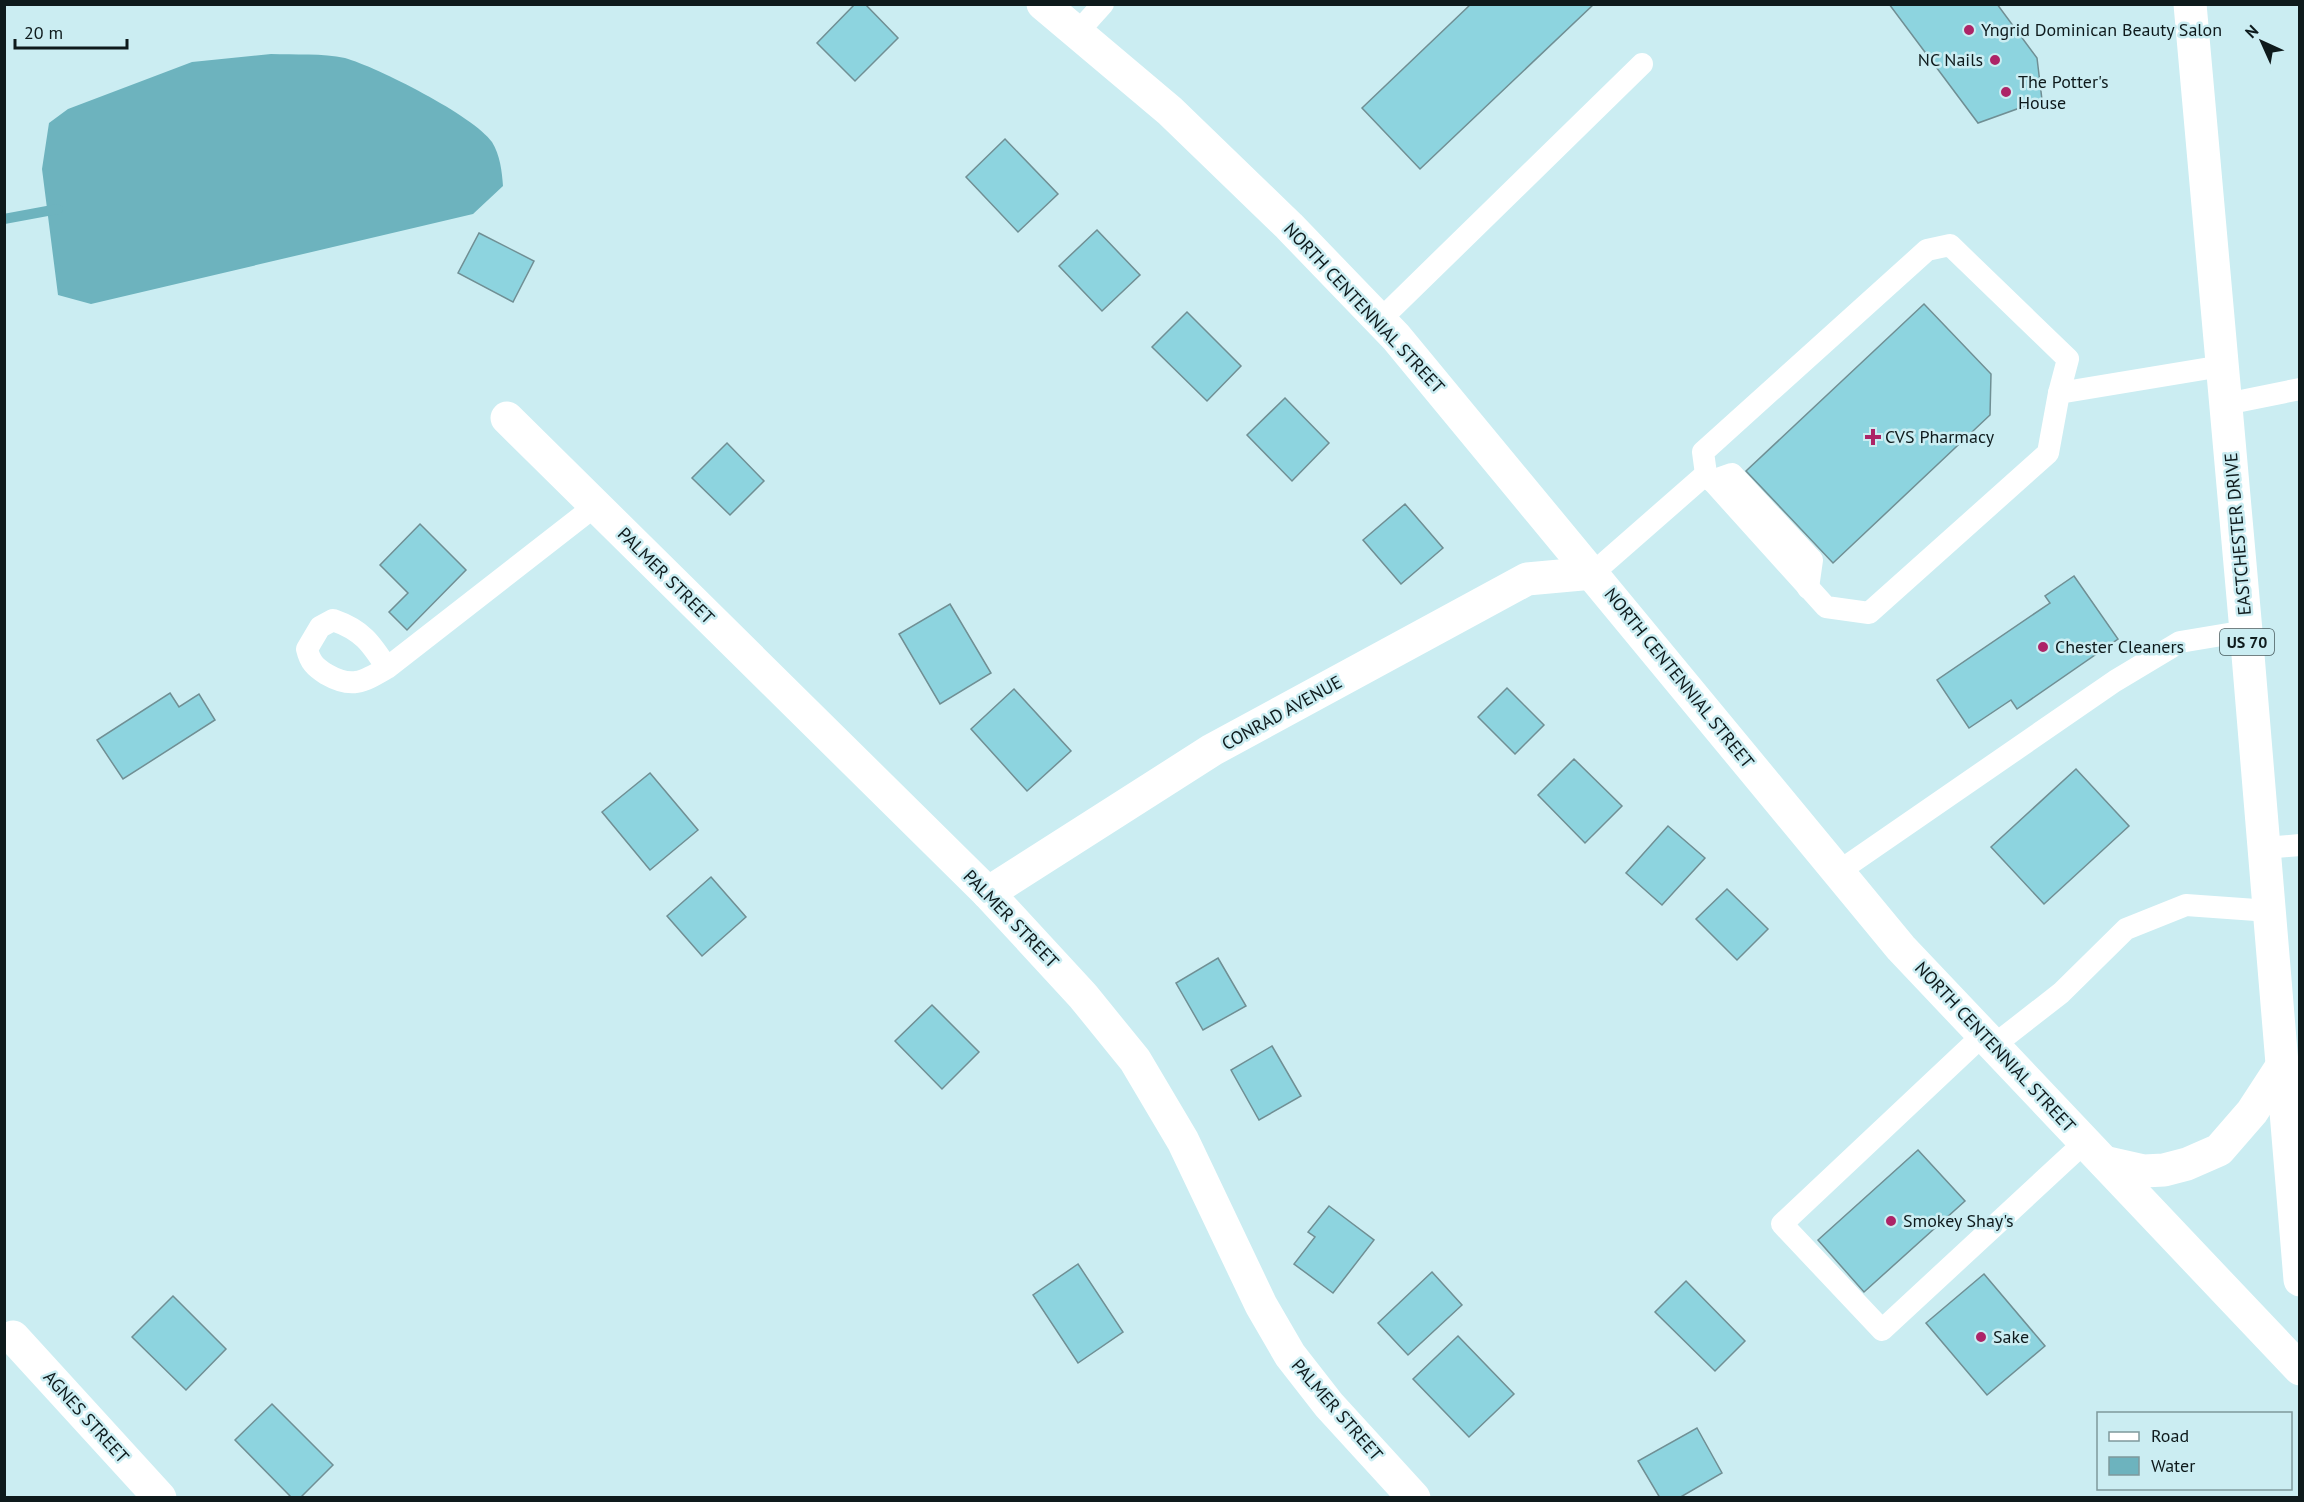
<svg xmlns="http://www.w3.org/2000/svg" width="2304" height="1502" viewBox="0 0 2304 1502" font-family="'PT Sans',sans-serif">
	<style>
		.water { fill: #6db3be }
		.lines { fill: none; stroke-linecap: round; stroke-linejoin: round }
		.stream { stroke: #6db3be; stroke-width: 10 }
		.building { fill: #8dd4df; stroke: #708f94; stroke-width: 1.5 }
		.lane { stroke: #fff; stroke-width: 22 }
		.street { stroke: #fff; stroke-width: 33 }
		.secondary { stroke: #fff; stroke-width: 33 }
		.primary { stroke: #fff; stroke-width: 33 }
		.poi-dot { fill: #ad2467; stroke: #cbedf2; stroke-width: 2 }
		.labels { text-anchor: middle; stroke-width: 5; stroke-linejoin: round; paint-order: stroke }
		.shield { fill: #cbedf2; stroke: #47595c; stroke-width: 1.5 }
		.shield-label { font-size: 16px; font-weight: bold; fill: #0e1a1c }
		.poi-label { font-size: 18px; fill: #0e1a1c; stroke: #cbedf2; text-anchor: start }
		.street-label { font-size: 18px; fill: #0e1a1c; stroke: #cbedf2 }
	</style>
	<rect width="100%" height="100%" fill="#cbedf2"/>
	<path class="water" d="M271,54C294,55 323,53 345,58C377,67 474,116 492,142C500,155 502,171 503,186L473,214L91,304L58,295L42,169L49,123L68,109L192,62Z"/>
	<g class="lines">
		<path class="stream" d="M4,219L58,209"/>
	</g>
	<g class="building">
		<path d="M855,4H865L898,38L855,81L817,43Z"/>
		<path d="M1471,4H1594L1420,169L1362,108Z"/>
		<path d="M1889,4H1997L2037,58L2042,100L1978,123Z"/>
		<path d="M1005,139L1058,194L1018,232L966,177Z"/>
		<path d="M1097,230L1140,275L1102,311L1059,266Z"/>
		<path d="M479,233L534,261L513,302L458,273Z"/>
		<path d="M1924,304L1991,374L1990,415L1833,563L1746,471Z"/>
		<path d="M1187,312L1241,366L1207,401L1152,347Z"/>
		<path d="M1285,398L1329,443L1292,481L1247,435Z"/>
		<path d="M727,443L764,481L730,515L692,478Z"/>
		<path d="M1405,504L1443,548L1401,584L1363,540Z"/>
		<path d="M420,524L466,570L407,630L389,612L408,593L380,565Z"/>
		<path d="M2074,576L2118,639L2017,709L2011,700L1969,728L1937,680L2050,603L2045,596Z"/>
		<path d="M950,604L991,673L940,704L899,634Z"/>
		<path d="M1507,688L1544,725L1515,754L1478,717Z"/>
		<path d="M1014,689L1071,751L1027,791L971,729Z"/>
		<path d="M170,693L179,707L199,694L215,720L123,779L97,740Z"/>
		<path d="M1574,759L1622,806L1585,843L1538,795Z"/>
		<path d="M2076,769L2129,826L2044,904L1991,847Z"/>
		<path d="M650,773L698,830L650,870L602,812Z"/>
		<path d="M1668,826L1705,858L1662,905L1626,873Z"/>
		<path d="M711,877L746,917L702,956L667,916Z"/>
		<path d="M1727,889L1768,929L1737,960L1696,919Z"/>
		<path d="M1218,958L1246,1006L1203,1030L1176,983Z"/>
		<path d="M932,1005L979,1052L942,1089L895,1041Z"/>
		<path d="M1272,1046L1301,1096L1259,1120L1231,1070Z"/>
		<path d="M1918,1150L1965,1201L1864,1292L1818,1240Z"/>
		<path d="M1329,1206L1374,1240L1333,1293L1294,1264L1315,1237L1308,1232Z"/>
		<path d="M1078,1264L1123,1332L1078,1363L1033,1295Z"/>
		<path d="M1432,1272L1462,1305L1408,1355L1378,1323Z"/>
		<path d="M1984,1274L2045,1346L1987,1395L1926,1323Z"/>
		<path d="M1686,1281L1745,1341L1715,1371L1655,1312Z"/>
		<path d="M173,1296L226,1349L186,1390L132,1337Z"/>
		<path d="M1458,1336L1514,1394L1469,1437L1413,1379Z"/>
		<path d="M272,1404L333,1465L300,1498H292L235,1440Z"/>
		<path d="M1697,1428L1722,1473L1679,1498H1660L1638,1461Z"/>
	</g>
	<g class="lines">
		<g class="lane">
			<path d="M1077,33L1103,4"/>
			<path d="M1380,320L1642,64"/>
			<path d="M2226,404L2300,389"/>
			<path d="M1706,474L1703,452L1927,250L1950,245L2068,359L2059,393"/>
			<path d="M1712,481L1732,474L1812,560L1808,588"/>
			<path d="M1593,573L1706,474L1826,607L1869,613L2048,453L2059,393L2222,366"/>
			<path d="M387,668C371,643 362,630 333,620L320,627L307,649C310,662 315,667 326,674C352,689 363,682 387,668L595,506"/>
			<path d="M2265,848L2300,845"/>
			<path d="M1838,872L2115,681L2180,642L2246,631"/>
			<path d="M1983,1035L1782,1224L1882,1330L2085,1142"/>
			<path d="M1993,1046L2061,993L2126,929L2186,905L2270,911"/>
		</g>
		<g class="street">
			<path d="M507,418L988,893L1083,996L1135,1060L1183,1141L1261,1305L1290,1355L1329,1405L1414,1498"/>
			<path d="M988,893L1212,750L1527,579L1593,573"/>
			<path d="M13,1337L160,1498"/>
		</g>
		<path class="secondary" d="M1043,4L1170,111L1289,226L1396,337L1901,948L2300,1369"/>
		<g class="primary">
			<path d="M2190,4L2246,631L2300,1280"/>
			<path d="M2104,1162L2144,1171L2164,1170L2187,1164L2219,1150L2252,1112L2282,1066"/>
		</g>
	</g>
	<g class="poi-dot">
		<circle cx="1969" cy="30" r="6"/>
		<circle cx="1995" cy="60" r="6"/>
		<circle cx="2006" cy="92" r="6"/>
		<path d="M1870 428h6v6h6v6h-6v6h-6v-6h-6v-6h6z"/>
		<circle cx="2043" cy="647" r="6"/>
		<circle cx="1891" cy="1221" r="6"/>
		<circle cx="1981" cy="1337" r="6"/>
	</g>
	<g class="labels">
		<rect class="shield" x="2220" y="629" width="54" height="26" rx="4.5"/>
		<g class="shield-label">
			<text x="2247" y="648">US 70</text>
		</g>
		<g class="poi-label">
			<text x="1981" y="36">Yngrid Dominican Beauty Salon</text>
			<text x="1983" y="66" text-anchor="end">NC Nails</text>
			<text x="2018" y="88">The Potter's<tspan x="2018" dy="21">House</tspan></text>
			<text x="1885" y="443">CVS Pharmacy</text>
			<text x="2055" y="653">Chester Cleaners</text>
			<text x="1903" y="1227">Smokey Shay's</text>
			<text x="1993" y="1343">Sake</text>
		</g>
		<g class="street-label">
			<text transform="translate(1364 308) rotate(47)" y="6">NORTH CENTENNIAL STREET</text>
			<text transform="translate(2238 534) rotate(-95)" y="6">EASTCHESTER DRIVE</text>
			<text transform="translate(666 576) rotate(45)" y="6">PALMER STREET</text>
			<text transform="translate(1679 678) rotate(51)" y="6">NORTH CENTENNIAL STREET</text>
			<text transform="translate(1282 713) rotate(-29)" y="6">CONRAD AVENUE</text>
			<text transform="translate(1011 919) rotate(46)" y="6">PALMER STREET</text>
			<text transform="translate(1995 1047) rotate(47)" y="6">NORTH CENTENNIAL STREET</text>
			<text transform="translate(1337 1410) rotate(49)" y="6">PALMER STREET</text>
			<text transform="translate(86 1417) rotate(48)" y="6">AGNES STREET</text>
		</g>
	</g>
	<rect width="2304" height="1502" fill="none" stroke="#0e1a1c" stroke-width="12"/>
	<rect x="2097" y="1412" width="195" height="78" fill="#cbedf2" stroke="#7f999c" stroke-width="1.5"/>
	<rect x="2109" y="1432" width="30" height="9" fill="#ffffff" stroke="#7f999c" stroke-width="1.5"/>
	<text x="2151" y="1442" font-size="18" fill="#0e1a1c">Road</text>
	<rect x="2109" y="1457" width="30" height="18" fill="#6db3be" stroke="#7f999c" stroke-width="1.5"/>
	<text x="2151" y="1472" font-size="18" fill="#0e1a1c">Water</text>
	<g transform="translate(2262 42) rotate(315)" stroke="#cbedf2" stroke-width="4.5" paint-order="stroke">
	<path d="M0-4.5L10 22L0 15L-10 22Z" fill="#0e1a1c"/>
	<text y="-9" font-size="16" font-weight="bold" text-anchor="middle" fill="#0e1a1c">N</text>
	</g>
	<path d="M15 39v9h112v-9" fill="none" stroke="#0e1a1c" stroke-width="3"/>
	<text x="24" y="39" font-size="18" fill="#0e1a1c" stroke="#cbedf2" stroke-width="4.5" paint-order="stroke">20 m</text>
</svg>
